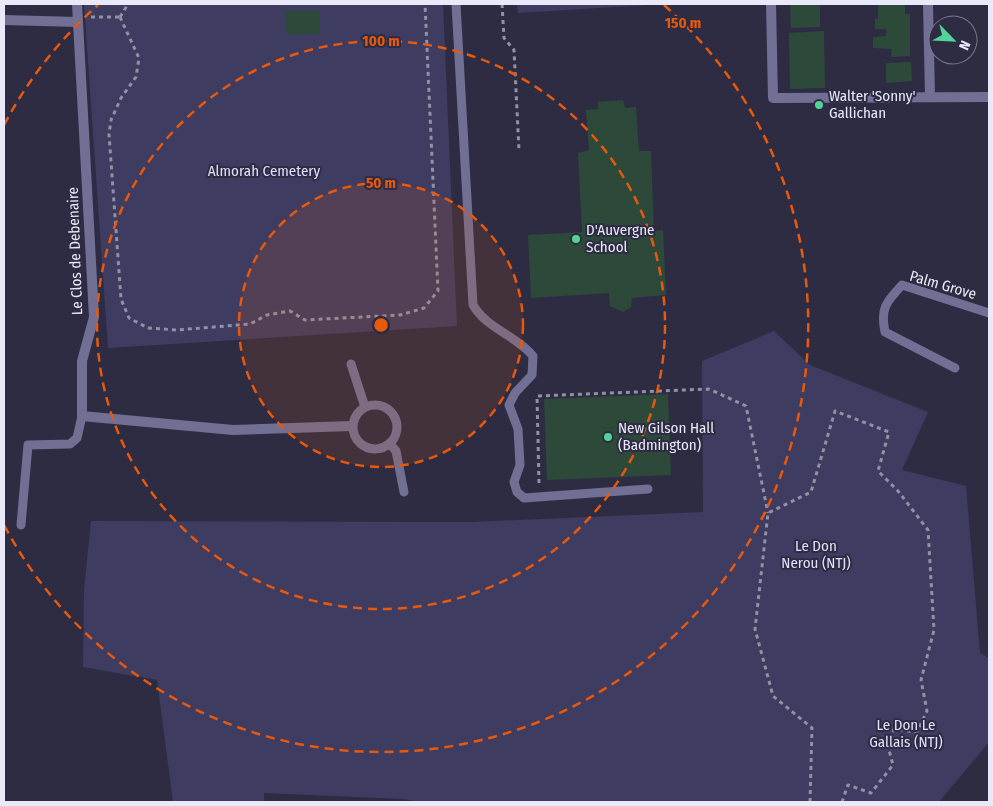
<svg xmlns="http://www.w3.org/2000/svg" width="993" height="806" viewBox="0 0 993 806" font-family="'Fira Sans Condensed',sans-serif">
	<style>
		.green { fill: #3f3c61 }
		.building { fill: #2d493a }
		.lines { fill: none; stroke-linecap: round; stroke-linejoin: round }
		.path { stroke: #9291a4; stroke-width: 3; stroke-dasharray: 4 4; stroke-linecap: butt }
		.service { stroke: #716f94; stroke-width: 9 }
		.minor { stroke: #716f94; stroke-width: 10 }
		.ring { fill: none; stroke: #e8590c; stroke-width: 2.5; stroke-dasharray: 9 6 }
		.poi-dot { fill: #52d397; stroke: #2d2c43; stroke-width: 2 }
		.labels { text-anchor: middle; stroke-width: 4; stroke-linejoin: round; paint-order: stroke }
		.poi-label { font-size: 15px; fill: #eae9f9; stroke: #2d2c43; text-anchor: start }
		.park-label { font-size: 15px; fill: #e0dffb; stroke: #2d2c43 }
		.street-label { font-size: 15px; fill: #eae9f9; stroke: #2d2c43 }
		.centre { fill: #e8590c; stroke: #2d2c43; stroke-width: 2.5 }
		.ring-label { font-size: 15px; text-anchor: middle; font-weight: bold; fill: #e8590c; stroke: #2d2c43; stroke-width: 4; stroke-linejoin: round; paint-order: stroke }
	</style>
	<rect width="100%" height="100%" fill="#2d2c43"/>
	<g class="green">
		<path d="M84,4H443L457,326L108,348Z"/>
		<path d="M517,4H663L518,13Z"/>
		<path d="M774,331L810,365L928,412L902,470L966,486L980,653L989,658V742L939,802H420L403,799L264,793V802H173L157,680L83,667L84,591L91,521L472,522L703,512L702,361Z"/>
	</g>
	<g class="building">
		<path d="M790,4H820V27L791,28Z"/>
		<path d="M878,4H905V14H910V56L891,57L892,49L873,48V37L886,36V29H875V18L878,19Z"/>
		<rect x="286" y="11" width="34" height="23"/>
		<path d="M824,31L825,88L790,89L789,33Z"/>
		<path d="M911,62L912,81L886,83V63Z"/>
		<path d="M623,100L625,108L636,107L639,151H651L654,231L663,230L666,295L632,298L631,307L623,312L610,306L609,293L531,298L528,235L582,232L578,153L589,150L586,110L598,109V102Z"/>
		<path d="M668,394L671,475L547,480L544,399Z"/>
	</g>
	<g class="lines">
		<g class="path">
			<path d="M502,4L504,38L514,50L519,150"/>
			<path d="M91,17H120"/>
			<path d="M120,17L139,58L136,77L121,98L111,120L109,134L121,299L129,318L148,328L177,330L250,324L267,315L290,311L305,320L400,315L424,308L438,291L425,4"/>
			<path d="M120,17L128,4"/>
			<path d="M539,483L537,396L709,389L746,406L768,513"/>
			<path d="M810,802L812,728L773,696L755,629L768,513L811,492L835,411L889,432L878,471L898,491L928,530L934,630L921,680L927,711L917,732L894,729L889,750L893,765L871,793L848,785L842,802"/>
		</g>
		<g class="service">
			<path d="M456,4L473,305C487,329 516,335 533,356L532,375L515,393L509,405L518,429L520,465L514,482L517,492L524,498L648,489"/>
			<path d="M351,364L365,407"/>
			<path d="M955,368L885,332C880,309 886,302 902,285L989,313"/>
			<circle cx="375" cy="427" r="22"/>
			<path d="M390,444L396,451L404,492"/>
			<path d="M21,525L28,445L70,444L77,438L82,416"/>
		</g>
		<g class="minor">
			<path d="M771,4L773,98L989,97"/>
			<path d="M928,4L930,97"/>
			<path d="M4,20L78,22L77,4"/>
			<path d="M78,22L94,317L82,361V416L233,430L352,426"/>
		</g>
	</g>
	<circle cx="381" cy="325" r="142" fill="#e8590c" fill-opacity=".12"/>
	<g class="ring">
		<circle cx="381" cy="325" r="142"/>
		<circle cx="381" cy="325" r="284"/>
		<path d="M4 125A427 427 0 0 1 98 5M664 5A427 427 0 1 1 4 525"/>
	</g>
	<g class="poi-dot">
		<circle cx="819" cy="105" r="5"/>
		<circle cx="576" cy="239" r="5"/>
		<circle cx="608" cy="437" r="5"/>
	</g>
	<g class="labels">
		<g class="poi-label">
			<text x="829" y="101">Walter 'Sonny'<tspan x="829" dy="17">Gallichan</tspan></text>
			<text x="586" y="235">D'Auvergne<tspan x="586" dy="17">School</tspan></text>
			<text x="618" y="433">New Gilson Hall<tspan x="618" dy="17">(Badmington)</tspan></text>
		</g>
		<g class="park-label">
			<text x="264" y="176">Almorah Cemetery</text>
			<text x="816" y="551">Le Don<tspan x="816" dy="17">Nerou (NTJ)</tspan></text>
			<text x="906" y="730">Le Don Le<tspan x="906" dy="17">Gallais (NTJ)</tspan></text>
		</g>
		<g class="street-label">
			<text transform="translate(75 251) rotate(-92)" y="5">Le Clos de Debenaire</text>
			<text transform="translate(943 285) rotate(16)" y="5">Palm Grove</text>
		</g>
	</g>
	<circle cx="381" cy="325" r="8" class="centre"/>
	<g class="ring-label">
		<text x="683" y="28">150 m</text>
		<text x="381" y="46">100 m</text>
		<text x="381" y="188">50 m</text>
	</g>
	<rect width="993" height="806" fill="none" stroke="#eae9f9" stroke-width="10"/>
	<g transform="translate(953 40) rotate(114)"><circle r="24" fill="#2d2c43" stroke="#79788c"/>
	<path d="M0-4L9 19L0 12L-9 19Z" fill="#52d397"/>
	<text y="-8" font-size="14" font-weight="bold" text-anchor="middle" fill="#eae9f9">N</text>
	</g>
</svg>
